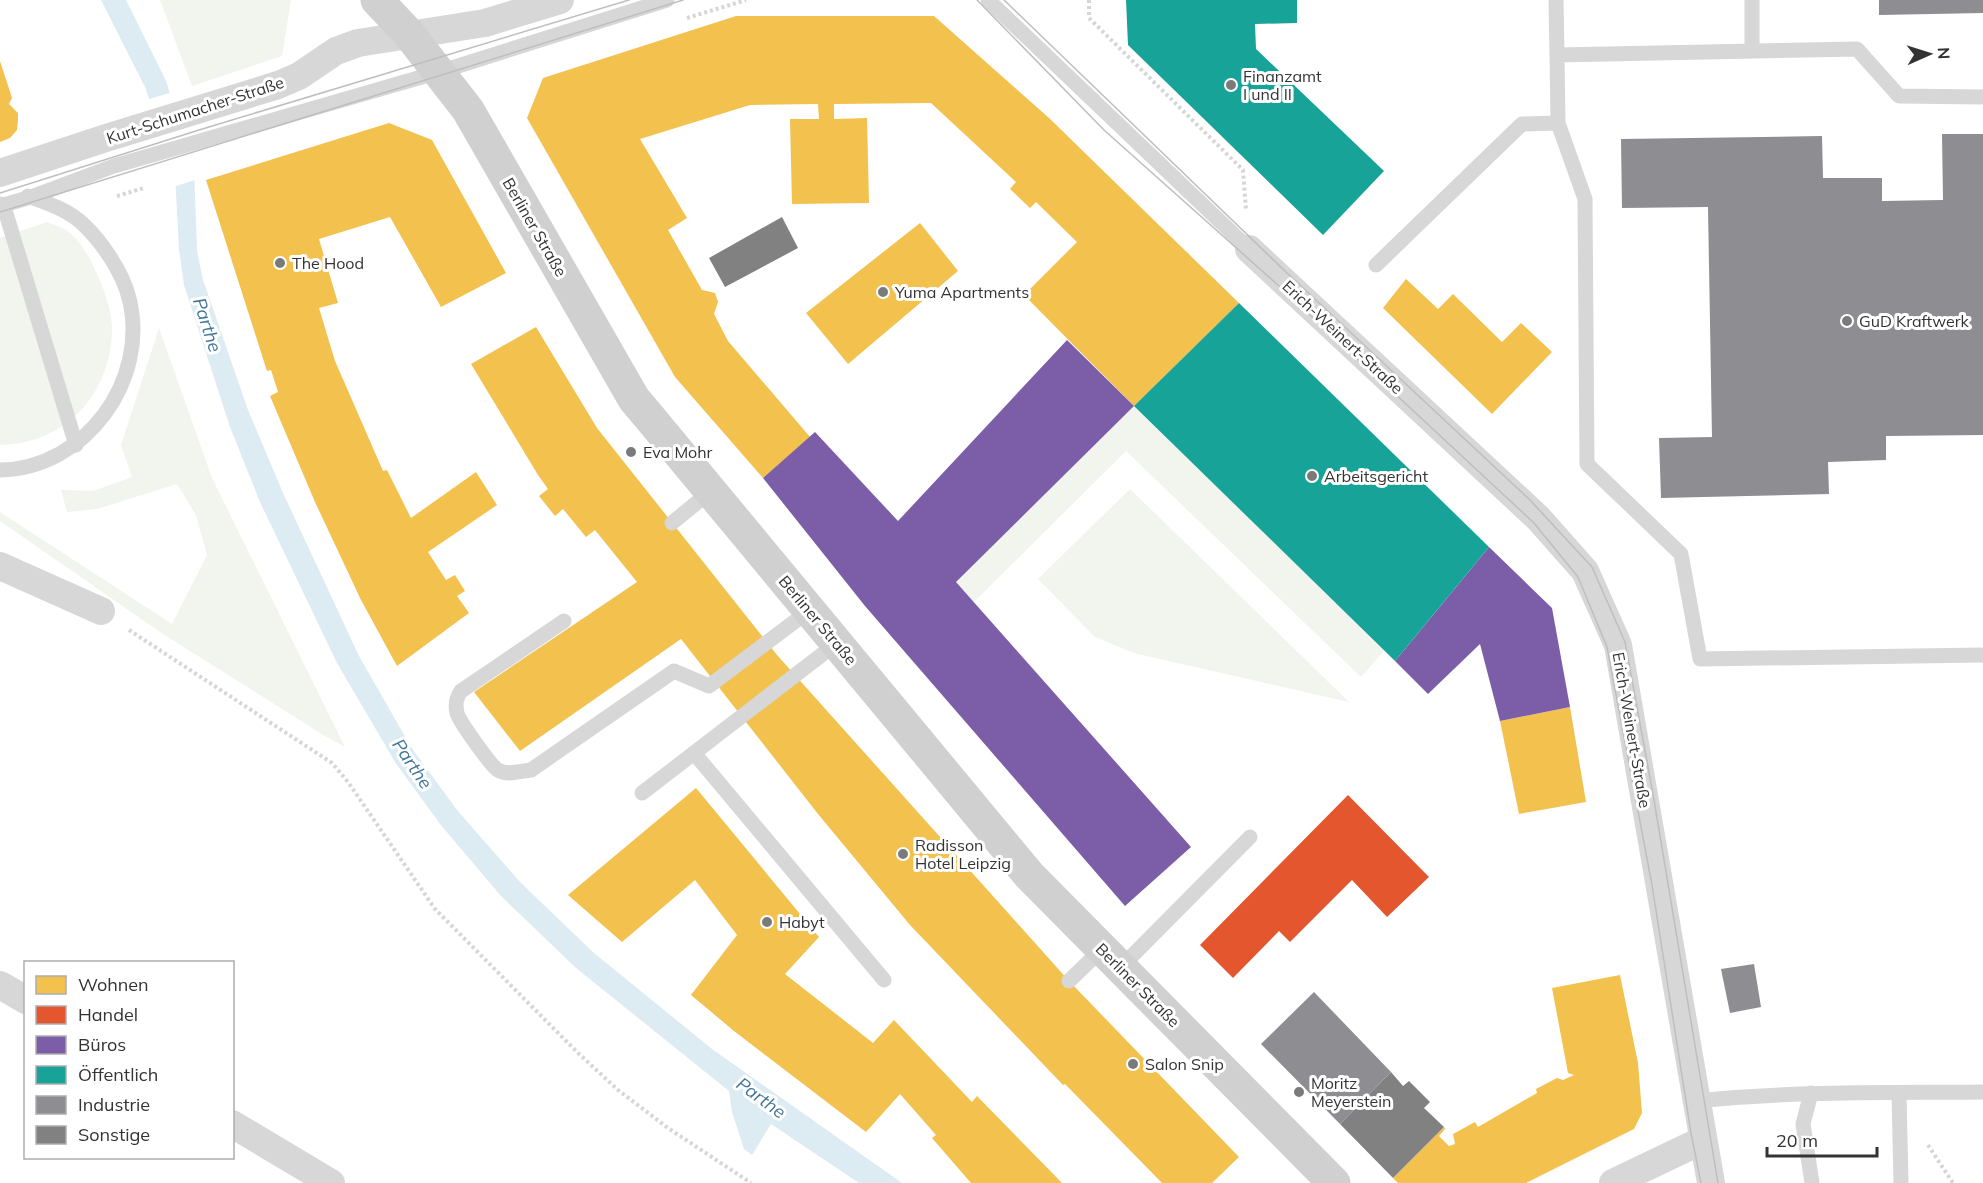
<svg xmlns="http://www.w3.org/2000/svg" width="1983" height="1183" viewBox="0 0 1983 1183" font-family="Mulish,sans-serif">
	<style>
		.green { fill: #f1f5ed }
		.water { fill: #ddebf3 }
		.pier { fill: #fff }
		.homes { fill: #f2c14e }
		.shops { fill: #e4572e }
		.offices { fill: #7b5ea7 }
		.public { fill: #17a398 }
		.industry { fill: #8d8d92 }
		.building { fill: #818181 }
		.lines { fill: none; stroke-linecap: round; stroke-linejoin: round }
		.path { stroke: #d6d6d6; stroke-width: 4; stroke-dasharray: 3 3; stroke-linecap: butt }
		.service { stroke: #d7d7d7; stroke-width: 15 }
		.minor { stroke: #d7d7d7; stroke-width: 28 }
		.secondary { stroke: #d0d0d0; stroke-width: 33 }
		.tram { stroke: #bebebe; stroke-width: 1.5 }
		.poi-dot { fill: #7a7a7a; stroke: #fff; stroke-width: 2 }
		.labels { text-anchor: middle; stroke-width: 6; stroke-linejoin: round; paint-order: stroke }
		.poi-label { font-size: 16px; fill: #333; stroke: #fff; text-anchor: start }
		.street-label { font-size: 16px; fill: #333; stroke: #fff }
		.water-label { font-size: 18px; font-style: italic; fill: #3f7597; stroke: #fff }
	</style>
	<rect width="100%" height="100%" fill="#fff"/>
	<g class="green">
		<path d="M160,0H291L282,56L192,86Z"/>
		<path d="M47,222C55,225 65,228 71,234C83,244 90,259 96,272C104,289 112,311 112,330C111,394 65,444 0,445V238Z"/>
		<path d="M159,328L212,478L345,747L325,736L160,632L0,521V512L172,624L207,555L196,515L177,484L97,509L67,512L61,490L93,491L132,477L121,445Z"/>
		<path d="M1134,406L1384,651L1361,677L1126,451L974,602L956,582Z"/>
		<path d="M1130,489L1349,702L1134,653L1095,637L1038,579Z"/>
	</g>
	<path class="water" d="M101,0H126L166,81L194,168L197,251L203,280L248,410L283,493L359,656L411,747L457,810L520,882L594,953L712,1049L902,1183H859L771,1124L752,1155L744,1149L732,1112L729,1091L576,968L501,896L440,824L395,762L337,663L260,502L230,427L184,285L179,249L175,174L145,87Z"/>
	<path class="pier" d="M173,92L197,167L198,179L173,187L172,175L146,100Z"/>
	<g class="homes">
		<path d="M736,16H934L1049,118L1239,303L1134,406L1024,295L1077,242L1036,202L1030,208L1010,189L1016,182L931,103L834,104V119L867,118L869,203L792,204L790,119H819L818,104L750,105L640,139L687,218L668,230L702,290L715,293L718,302L714,314L728,341L810,437L763,478L675,377L527,118L543,78Z"/>
		<path d="M0,61L12,98L9,104L18,113V120L17,130L10,138L0,142Z"/>
		<path d="M389,123L432,140L506,273L441,307L390,217L319,239L338,303L319,308L335,361L383,471L387,470L411,518L476,472L497,505L428,552L446,580L455,575L465,591L457,596L469,613L397,666L361,600L315,502L270,396L278,392L271,370L267,371L206,180Z"/>
		<path d="M920,223L958,271L848,364L806,313Z"/>
		<path d="M1406,279L1438,309L1453,294L1502,342L1521,323L1552,352L1492,414L1383,308Z"/>
		<path d="M536,327L597,428L777,655L1069,981L1239,1157L1212,1183H1162L1065,1084L1063,1085L910,925L818,814L681,639L520,751L474,692L637,582L595,530L586,537L563,509L555,516L539,496L548,489L538,475L471,364Z"/>
		<path d="M1570,707L1586,802L1519,814L1500,721Z"/>
		<path d="M696,788L819,937L785,974L873,1043L894,1020L972,1102L977,1096L1062,1183H971L932,1138L936,1135L900,1094L866,1132L734,1031L691,995L737,935L695,880L622,942L568,895Z"/>
		<path d="M1620,975L1638,1063L1642,1113L1634,1129L1526,1183H1398L1393,1178L1444,1127L1445,1129L1439,1136L1449,1146L1455,1144L1453,1134L1475,1122L1478,1127L1537,1093L1536,1089L1557,1078L1563,1080L1574,1075L1568,1073L1552,988Z"/>
	</g>
	<path class="shops" d="M1348,795L1429,877L1387,917L1352,880L1290,942L1279,931L1233,978L1200,945Z"/>
	<g class="offices">
		<path d="M1067,340L1134,406L956,582L1191,847L1125,906L865,606L763,478L815,432L898,521Z"/>
		<path d="M1489,547L1552,608L1570,707L1500,721L1480,644L1428,694L1395,661Z"/>
	</g>
	<g class="public">
		<path d="M1126,0H1297V23L1255,24L1256,49L1384,171L1323,235L1128,45Z"/>
		<path d="M1239,303L1489,547L1395,661L1134,406Z"/>
	</g>
	<g class="industry">
		<path d="M1879,0H1983V13L1879,15Z"/>
		<path d="M1942,134H1983V435L1886,436V460L1828,462L1829,494L1661,498L1659,438L1712,437L1708,207L1622,208L1621,139L1822,136L1823,178H1882V201L1943,200Z"/>
		<path d="M1754,964L1761,1007L1730,1013L1721,969Z"/>
		<path d="M1314,992L1391,1072L1340,1124L1261,1044Z"/>
	</g>
	<g class="building">
		<path d="M782,217L798,248L725,287L709,258Z"/>
		<path d="M1391,1072L1403,1086L1409,1081L1430,1102L1424,1108L1444,1127L1393,1178L1340,1124Z"/>
	</g>
	<g class="lines">
		<g class="path">
			<path d="M1089,0V18L1243,170L1246,210"/>
			<path d="M687,18L746,0"/>
			<path d="M117,196L144,188"/>
			<path d="M129,630L332,763L348,782L435,909L578,1053L618,1090L668,1128L751,1183"/>
			<path d="M1928,1145L1953,1183"/>
		</g>
		<g class="service">
			<path d="M988,0L1249,249"/>
			<path d="M1556,0L1557,55"/>
			<path d="M1752,0V50"/>
			<path d="M1983,97L1899,96L1857,49L1557,55L1558,123L1585,199L1587,464L1681,554L1700,659L1983,655"/>
			<path d="M0,204L5,210L76,445"/>
			<path d="M0,206L31,197L114,166L439,72L667,0"/>
			<path d="M1376,265L1522,124L1558,123"/>
			<path d="M0,470C85,469 150,380 129,298C123,273 102,242 84,225C69,210 47,203 28,196"/>
			<path d="M672,523L711,491"/>
			<path d="M564,621L461,691C456,698 455,704 457,713C459,721 491,766 498,770C507,776 521,771 531,770L674,671L709,686L810,610"/>
			<path d="M694,753L884,980"/>
			<path d="M642,793L837,643"/>
			<path d="M1120,968L1250,837"/>
			<path d="M1069,981L1102,949"/>
			<path d="M1811,1093L1803,1124L1812,1183"/>
			<path d="M1899,1093L1901,1183"/>
			<path d="M1695,1101C1791,1091 1887,1093 1983,1092"/>
		</g>
		<g class="minor">
			<path d="M0,173L106,138L278,85L299,76L336,51L358,43L485,23L560,0"/>
			<path d="M1249,249L1538,518L1585,571L1618,645L1711,1183"/>
			<path d="M0,566L101,611"/>
			<path d="M0,985L26,1000"/>
			<path d="M232,1124L331,1183"/>
			<path d="M1613,1183L1703,1140"/>
		</g>
		<path class="secondary" d="M377,0L409,34L468,110L634,399L650,418L1029,875L1334,1183"/>
		<g class="tram">
			<path d="M977,0L1104,130L1279,286L1534,523L1578,577L1607,647L1652,885L1691,1133L1701,1183"/>
			<path d="M1004,0L1287,273L1529,499L1592,567L1625,642L1653,794L1718,1183"/>
			<path d="M0,193L199,130L629,0"/>
			<path d="M0,212L683,0"/>
		</g>
	</g>
	<g class="poi-dot">
		<circle cx="1231" cy="85" r="6"/>
		<circle cx="280" cy="263" r="6"/>
		<circle cx="883" cy="292" r="6"/>
		<circle cx="1847" cy="321" r="6"/>
		<circle cx="631" cy="452" r="6"/>
		<circle cx="1312" cy="476" r="6"/>
		<circle cx="903" cy="854" r="6"/>
		<circle cx="767" cy="922" r="6"/>
		<circle cx="1133" cy="1064" r="6"/>
		<circle cx="1299" cy="1092" r="6"/>
	</g>
	<g class="labels">
		<g class="poi-label">
			<text x="1243" y="82">Finanzamt<tspan x="1243" dy="18">I und II</tspan></text>
			<text x="292" y="269">The Hood</text>
			<text x="895" y="298">Yuma Apartments</text>
			<text x="1859" y="327">GuD Kraftwerk</text>
			<text x="643" y="458">Eva Mohr</text>
			<text x="1324" y="482">Arbeitsgericht</text>
			<text x="915" y="851">Radisson<tspan x="915" dy="18">Hotel Leipzig</tspan></text>
			<text x="779" y="928">Habyt</text>
			<text x="1145" y="1070">Salon Snip</text>
			<text x="1311" y="1089">Moritz<tspan x="1311" dy="18">Meyerstein</tspan></text>
		</g>
		<g class="street-label">
			<text transform="translate(195 110) rotate(-18)" y="6">Kurt-Schumacher-Straße</text>
			<text transform="translate(535 227) rotate(60)" y="6">Berliner Straße</text>
			<text transform="translate(1343 337) rotate(43)" y="6">Erich-Weinert-Straße</text>
			<text transform="translate(818 620) rotate(50)" y="6">Berliner Straße</text>
			<text transform="translate(1632 730) rotate(80)" y="6">Erich-Weinert-Straße</text>
			<text transform="translate(1138 985) rotate(45)" y="6">Berliner Straße</text>
		</g>
		<g class="water-label">
			<text transform="translate(207 325) rotate(72)" y="6">Parthe</text>
			<text transform="translate(412 764) rotate(56)" y="6">Parthe</text>
			<text transform="translate(761 1098) rotate(36)" y="6">Parthe</text>
		</g>
	</g>
	<rect x="24" y="961" width="210" height="198" fill="#ffffff" stroke="#adadad" stroke-width="1.5"/>
	<rect x="36" y="976" width="30" height="18" fill="#f2c14e" stroke="#adadad" stroke-width="1.5"/>
	<text x="78" y="991" font-size="18" fill="#333333">Wohnen</text>
	<rect x="36" y="1006" width="30" height="18" fill="#e4572e" stroke="#adadad" stroke-width="1.5"/>
	<text x="78" y="1021" font-size="18" fill="#333333">Handel</text>
	<rect x="36" y="1036" width="30" height="18" fill="#7b5ea7" stroke="#adadad" stroke-width="1.5"/>
	<text x="78" y="1051" font-size="18" fill="#333333">Büros</text>
	<rect x="36" y="1066" width="30" height="18" fill="#17a398" stroke="#adadad" stroke-width="1.5"/>
	<text x="78" y="1081" font-size="18" fill="#333333">Öffentlich</text>
	<rect x="36" y="1096" width="30" height="18" fill="#8d8d92" stroke="#adadad" stroke-width="1.5"/>
	<text x="78" y="1111" font-size="18" fill="#333333">Industrie</text>
	<rect x="36" y="1126" width="30" height="18" fill="#818181" stroke="#adadad" stroke-width="1.5"/>
	<text x="78" y="1141" font-size="18" fill="#333333">Sonstige</text>
	<g transform="translate(1929 54) rotate(87)" stroke="#ffffff" stroke-width="4.5" paint-order="stroke">
	<path d="M0-4.5L10 22L0 15L-10 22Z" fill="#333333"/>
	<text y="-9" font-size="16" font-weight="bold" text-anchor="middle" fill="#333333">N</text>
	</g>
	<path d="M1767 1147v9h110v-9" fill="none" stroke="#333333" stroke-width="3"/>
	<text x="1776" y="1147" font-size="18" fill="#333333" stroke="#ffffff" stroke-width="4.5" paint-order="stroke">20 m</text>
</svg>
